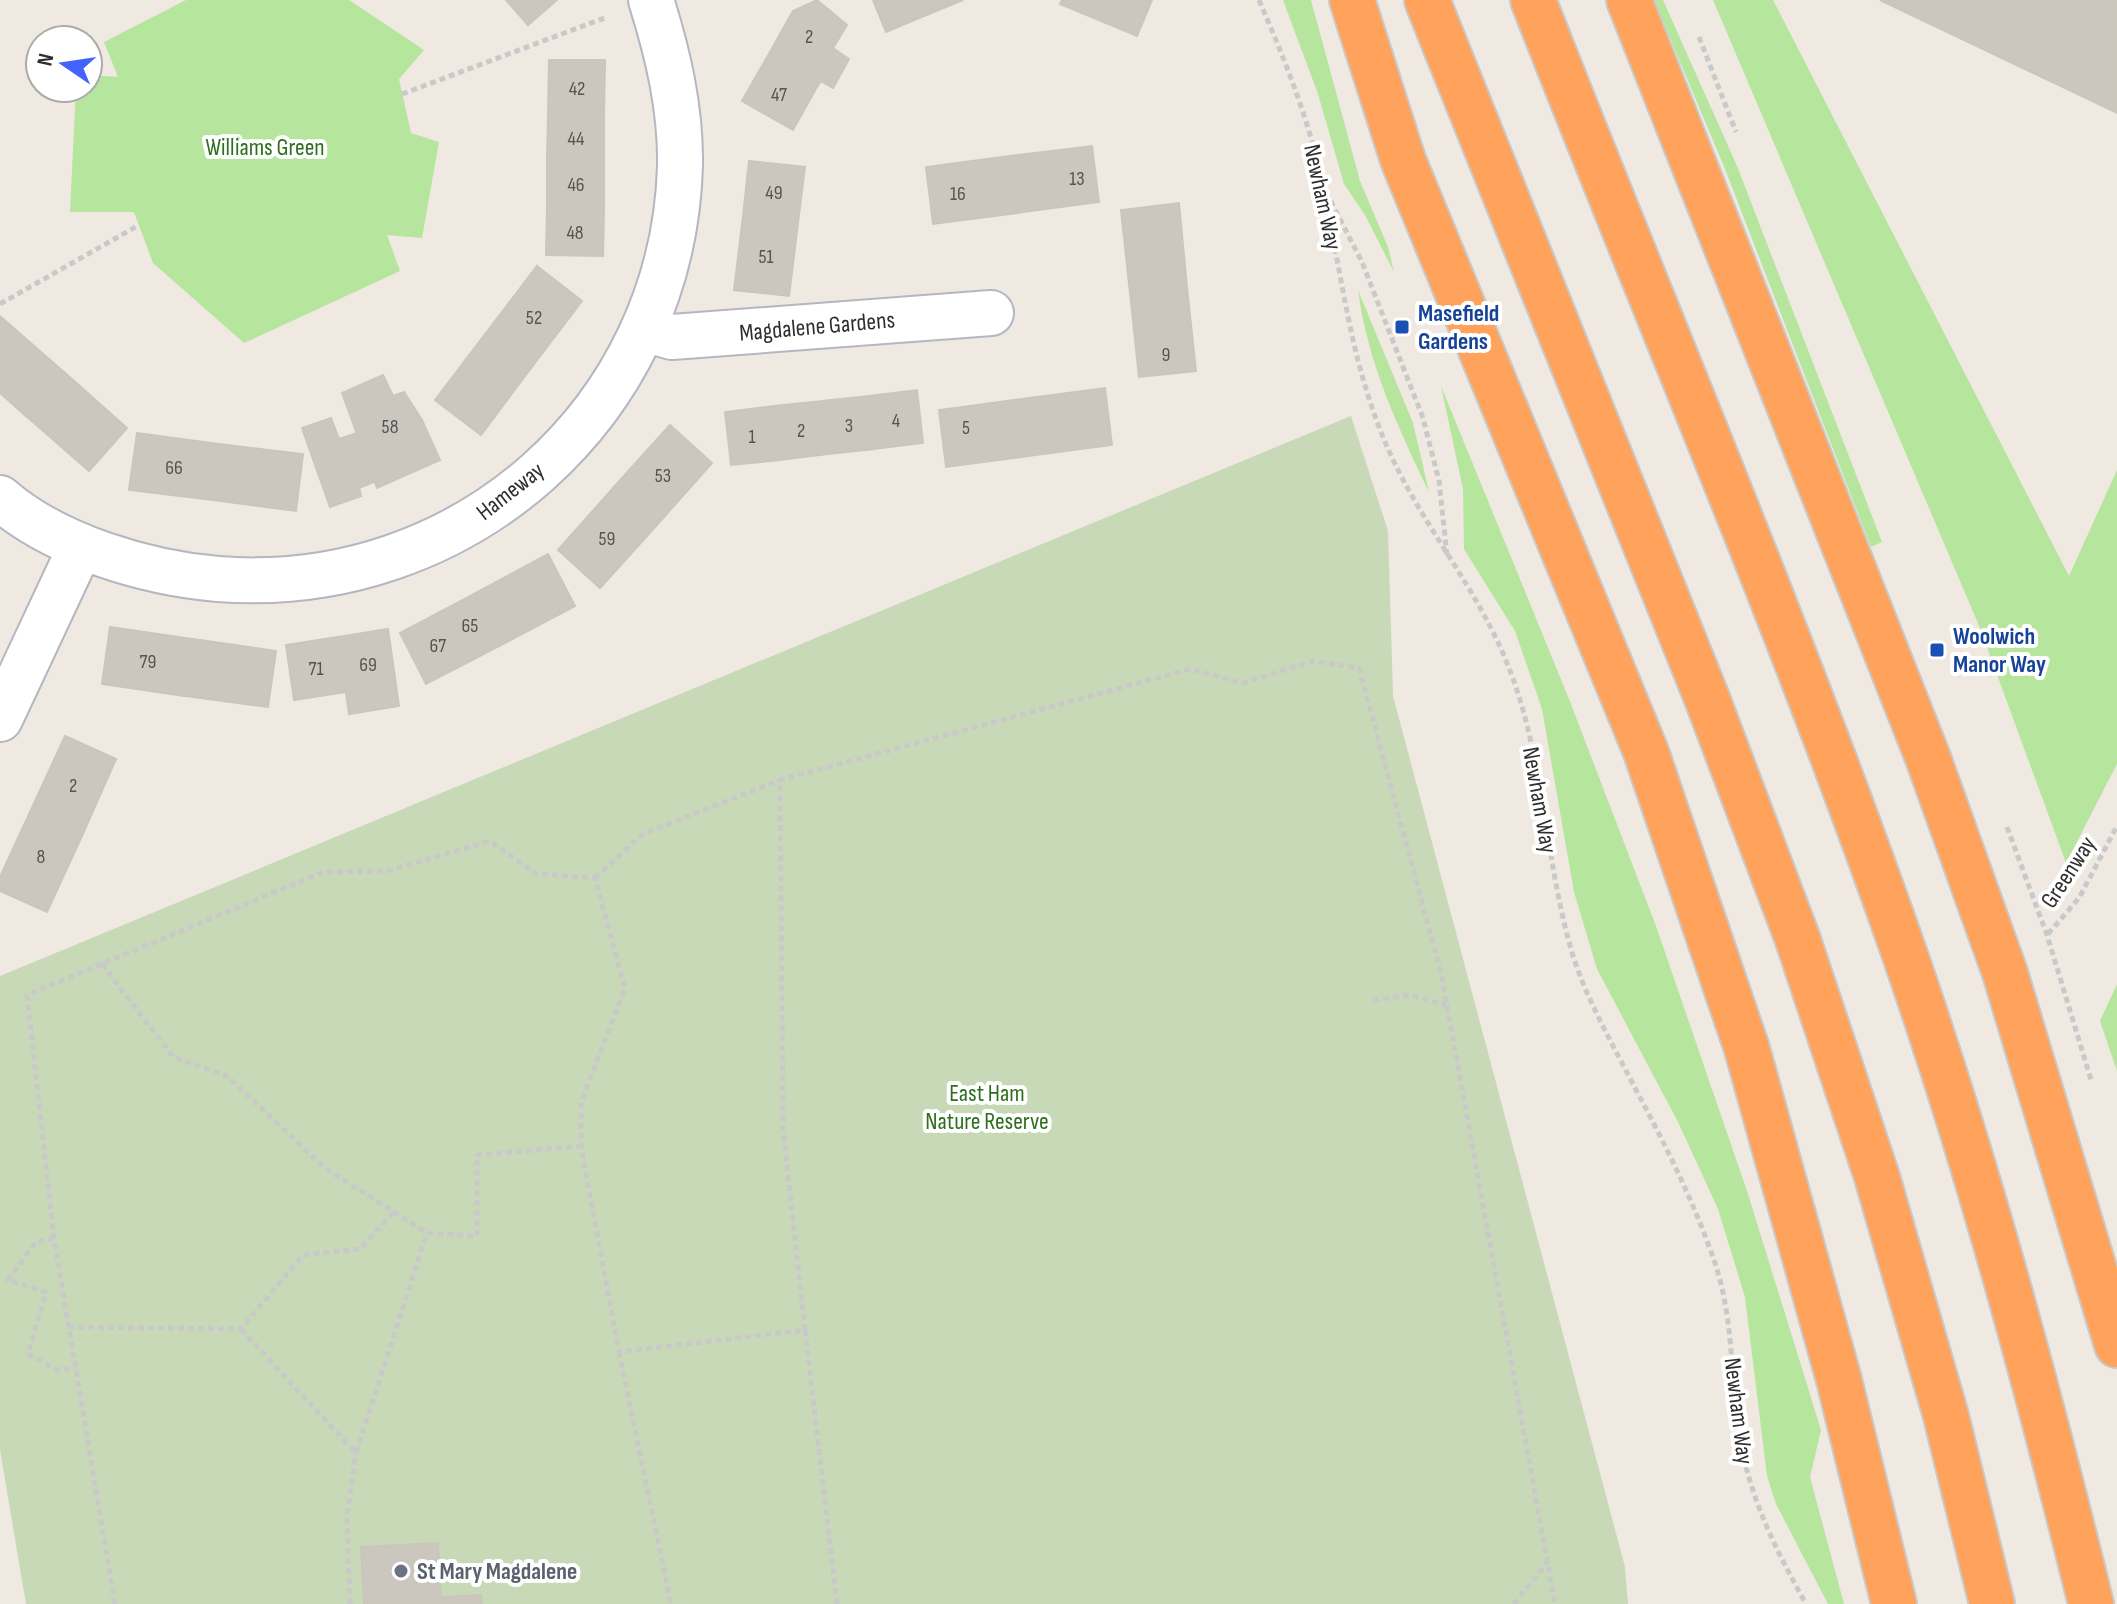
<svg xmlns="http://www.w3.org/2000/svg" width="2117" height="1604" viewBox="0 0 2117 1604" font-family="'Sofia Sans Condensed',sans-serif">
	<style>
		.green { fill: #b6e59e }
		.cemetery { fill: #c8d9b8 }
		.building { fill: #cbc7bf; stroke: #cbc5ba; stroke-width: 2 }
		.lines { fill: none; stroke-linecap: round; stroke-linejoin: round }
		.street-casing { stroke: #b4b7c1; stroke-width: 48 }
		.highway-casing { stroke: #c9c9c9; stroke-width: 48 }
		.path { stroke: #c9c9c9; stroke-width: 5; stroke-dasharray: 6 4; stroke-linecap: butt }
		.street { stroke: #fff; stroke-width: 44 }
		.highway { stroke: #ffa35c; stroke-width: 44 }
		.transit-dot { fill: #1a4fb4; stroke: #fff; stroke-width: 3 }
		.worship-dot { fill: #6b7280; stroke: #fff; stroke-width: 3 }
		.labels { text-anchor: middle; stroke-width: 8; stroke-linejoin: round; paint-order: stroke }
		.number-label { font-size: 20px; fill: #555452 }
		.park-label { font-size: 24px; fill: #2c6e1b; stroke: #fff }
		.street-label { font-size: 24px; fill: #2e2e2e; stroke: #fff }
		.transit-label { font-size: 24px; font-weight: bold; fill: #164399; stroke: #fff; text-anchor: start }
		.worship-label { font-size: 24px; font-weight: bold; fill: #5b616d; stroke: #fff; text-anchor: start }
	</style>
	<rect width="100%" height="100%" fill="#efe9e1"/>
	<g class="green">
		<path d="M186,0H349L424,50L399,79L411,133L439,142L422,238L387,235L400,271L244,343L153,263L134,212H70L76,88H88V75L118,77L104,42Z"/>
		<path d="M1283,0H1311L1360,181L1388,247L1394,272L1365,215L1344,184L1318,94Z"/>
		<path d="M1654,0H1663L1737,166L1882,542L1871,547L1725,169Z"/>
		<path d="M1713,0H1773L2069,576L2117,470V764L2066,863L1980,628Z"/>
		<path d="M1358,290L1413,423L1429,492C1398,428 1367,361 1358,290Z"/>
		<path d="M1441,386L1569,699L1656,926L1748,1194L1821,1430L1810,1477L1844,1604H1828L1776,1504L1767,1476L1745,1297L1718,1209L1678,1122L1597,969L1574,892L1542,709L1515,631L1464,549L1463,489Z"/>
		<path d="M2117,984V1071L2100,1021Z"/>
	</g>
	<path class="cemetery" d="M1351,416L1388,531L1393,696L1625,1567L1628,1604H26L0,1450V976Z"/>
	<g class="building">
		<path d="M506,0H557L528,25Z"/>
		<path d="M817,0L847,25L833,48L849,59L833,88L821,81L817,87L766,59L793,11Z"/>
		<path d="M873,0H923L929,14L886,32Z"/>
		<path d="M923,0H963L929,14Z"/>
		<path d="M1062,0H1152L1137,36L1060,4Z"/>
		<path d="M1880,0H2117V113Z"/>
		<path d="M766,59L817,87L793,130L742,101Z"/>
		<path d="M549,60H605L604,116L548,115Z"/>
		<path d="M548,115L604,116V160L547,159Z"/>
		<path d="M1092,146L1099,202L1017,213L1009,156Z"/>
		<path d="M1009,156L1017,213L933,224L926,167Z"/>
		<path d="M547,159L604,160V209L547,208Z"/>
		<path d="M749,161L805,167L798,223L743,216Z"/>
		<path d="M1179,203L1187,287L1130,293L1121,210Z"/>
		<path d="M547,208L604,209L603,256L546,255Z"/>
		<path d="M743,216L798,223L789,296L734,290Z"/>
		<path d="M537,266L582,301L531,368L486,333Z"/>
		<path d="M1187,287L1196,371L1139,377L1130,293Z"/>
		<path d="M1,317L64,372L26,416L0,393Z"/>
		<path d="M486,333L531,368L481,435L435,400Z"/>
		<path d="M64,372L127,428L89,471L26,416Z"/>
		<path d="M383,375L393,396L404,392L422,420L440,460L377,488L342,393Z"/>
		<path d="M1105,388L1112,445L1029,456L1021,399Z"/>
		<path d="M917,390L923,443L874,449L868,396Z"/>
		<path d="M868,396L874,449L829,454L823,401Z"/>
		<path d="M1021,399L1029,456L946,467L939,410Z"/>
		<path d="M823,401L829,454L780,460L774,406Z"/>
		<path d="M774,406L780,460L731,465L725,412Z"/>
		<path d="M331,418L339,439L357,433L374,482L359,488L361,496L330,507L302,428Z"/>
		<path d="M670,425L712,463L656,526L614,487Z"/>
		<path d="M137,433L219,444L212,500L129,490Z"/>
		<path d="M219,444L303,454L296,511L212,500Z"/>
		<path d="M614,487L656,526L600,588L558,550Z"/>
		<path d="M548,554L575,606L501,645L474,594Z"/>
		<path d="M474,594L501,645L426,684L400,633Z"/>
		<path d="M110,627L193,639L185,696L102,684Z"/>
		<path d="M388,629L399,706L349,714L338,637Z"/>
		<path d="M338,637L346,692L294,700L286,645Z"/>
		<path d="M193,639L276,651L268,707L185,696Z"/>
		<path d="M65,736L116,759L82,836L30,812Z"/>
		<path d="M30,812L82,836L47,912L0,891V877Z"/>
		<path d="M438,1543L441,1597L481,1595L482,1604H364L361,1547Z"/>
	</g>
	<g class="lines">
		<defs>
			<g id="street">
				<path d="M644,329L672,337L991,313"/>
				<path d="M0,498C55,546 146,573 218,579C462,598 673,413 680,166C681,109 668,54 651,0"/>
				<path d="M0,719L81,546"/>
			</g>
			<g id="highway">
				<path d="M1352,0L1403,160L1646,752L1747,1049L1839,1380L1894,1604"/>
				<path d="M1427,0L1708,701L1798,940L1877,1177L1946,1416L1992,1604"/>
				<path d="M1533,0C1651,302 1779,601 1888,907C1970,1135 2033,1369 2091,1604"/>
				<path d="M1629,0L1928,758L2005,973L2117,1345"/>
			</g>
		</defs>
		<use href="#street" class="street-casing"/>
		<use href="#highway" class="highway-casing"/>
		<g class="path">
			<path d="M1259,0C1285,60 1310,122 1323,187C1341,271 1350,357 1383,437C1415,517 1475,583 1507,663C1545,756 1544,860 1573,956C1588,1002 1613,1045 1635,1088C1665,1144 1693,1200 1714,1260C1734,1317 1730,1378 1740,1438C1750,1499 1776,1550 1806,1604"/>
			<path d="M1699,37L1736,132"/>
			<path d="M402,94L607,17"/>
			<path d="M1326,192L1362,262L1423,418L1439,481L1447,555"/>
			<path d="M0,304L139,225"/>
			<path d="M2007,827L2047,935L2092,1083"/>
			<path d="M595,878L643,834L780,780"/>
			<path d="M2048,934L2079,898L2117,826"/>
			<path d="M102,964L173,1057L227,1076L325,1168L427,1233L477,1236V1155L581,1146"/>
			<path d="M1373,1000L1410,995L1446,1005"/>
			<path d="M54,1238L36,1242L8,1280L46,1292L28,1354L58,1370L75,1368"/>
			<path d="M68,1327L241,1329L303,1255L360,1249L395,1211"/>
			<path d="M241,1329L356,1453L427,1233"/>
			<path d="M805,1330L837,1604"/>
			<path d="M619,1352L671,1604"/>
			<path d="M115,1604L54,1238L27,995L323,872L387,871L490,841L536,874L595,878L625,989L581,1102V1146L619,1352L805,1330L783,1129L780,780L1190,669L1243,683L1313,661L1359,668L1441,973L1555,1604"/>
			<path d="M350,1604L347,1516L356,1453"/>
			<path d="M1514,1604L1548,1561"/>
		</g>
		<use href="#street" class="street"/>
		<use href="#highway" class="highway"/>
	</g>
	<g class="transit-dot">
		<rect x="1394" y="319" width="16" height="16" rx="4"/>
		<rect x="1929" y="642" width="16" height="16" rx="4"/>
	</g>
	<circle class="worship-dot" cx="401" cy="1571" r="8"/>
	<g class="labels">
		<g class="number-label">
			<text x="809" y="43">2</text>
			<text x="577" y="95">42</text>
			<text x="779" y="101">47</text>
			<text x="576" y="145">44</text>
			<text x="1077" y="185">13</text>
			<text x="576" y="191">46</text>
			<text x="774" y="199">49</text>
			<text x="958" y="200">16</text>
			<text x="575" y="239">48</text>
			<text x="766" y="263">51</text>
			<text x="534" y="324">52</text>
			<text x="1166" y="361">9</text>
			<text x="896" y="427">4</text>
			<text x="849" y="432">3</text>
			<text x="390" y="433">58</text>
			<text x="966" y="434">5</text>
			<text x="801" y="437">2</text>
			<text x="752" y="443">1</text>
			<text x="174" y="474">66</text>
			<text x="663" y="482">53</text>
			<text x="607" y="545">59</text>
			<text x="470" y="632">65</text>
			<text x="438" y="652">67</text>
			<text x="148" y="668">79</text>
			<text x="368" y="671">69</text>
			<text x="316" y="675">71</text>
			<text x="73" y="792">2</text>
			<text x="41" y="863">8</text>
		</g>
		<g class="park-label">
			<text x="265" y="155">Williams Green</text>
			<text x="987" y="1101">East Ham<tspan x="987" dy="28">Nature Reserve</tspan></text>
		</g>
		<g class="street-label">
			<text transform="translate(1323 197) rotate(78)" y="8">Newham Way</text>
			<text transform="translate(817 326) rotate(-5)" y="8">Magdalene Gardens</text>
			<text transform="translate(510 491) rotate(-38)" y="8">Hameway</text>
			<text transform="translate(1540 800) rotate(80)" y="8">Newham Way</text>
			<text transform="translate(2068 872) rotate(-57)" y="8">Greenway</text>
			<text transform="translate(1739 1411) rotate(83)" y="8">Newham Way</text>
		</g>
		<g class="transit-label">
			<text x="1418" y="321">Masefield<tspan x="1418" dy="28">Gardens</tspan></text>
			<text x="1953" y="644">Woolwich<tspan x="1953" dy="28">Manor Way</tspan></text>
		</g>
		<g class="worship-label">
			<text x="417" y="1579">St Mary Magdalene</text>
		</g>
	</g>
	<g transform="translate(64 64) rotate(283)"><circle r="38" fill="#ffffff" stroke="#ababab" stroke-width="2"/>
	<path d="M0-6L14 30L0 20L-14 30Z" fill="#4264fb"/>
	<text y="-12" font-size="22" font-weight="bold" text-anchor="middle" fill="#2e2e2e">N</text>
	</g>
</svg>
